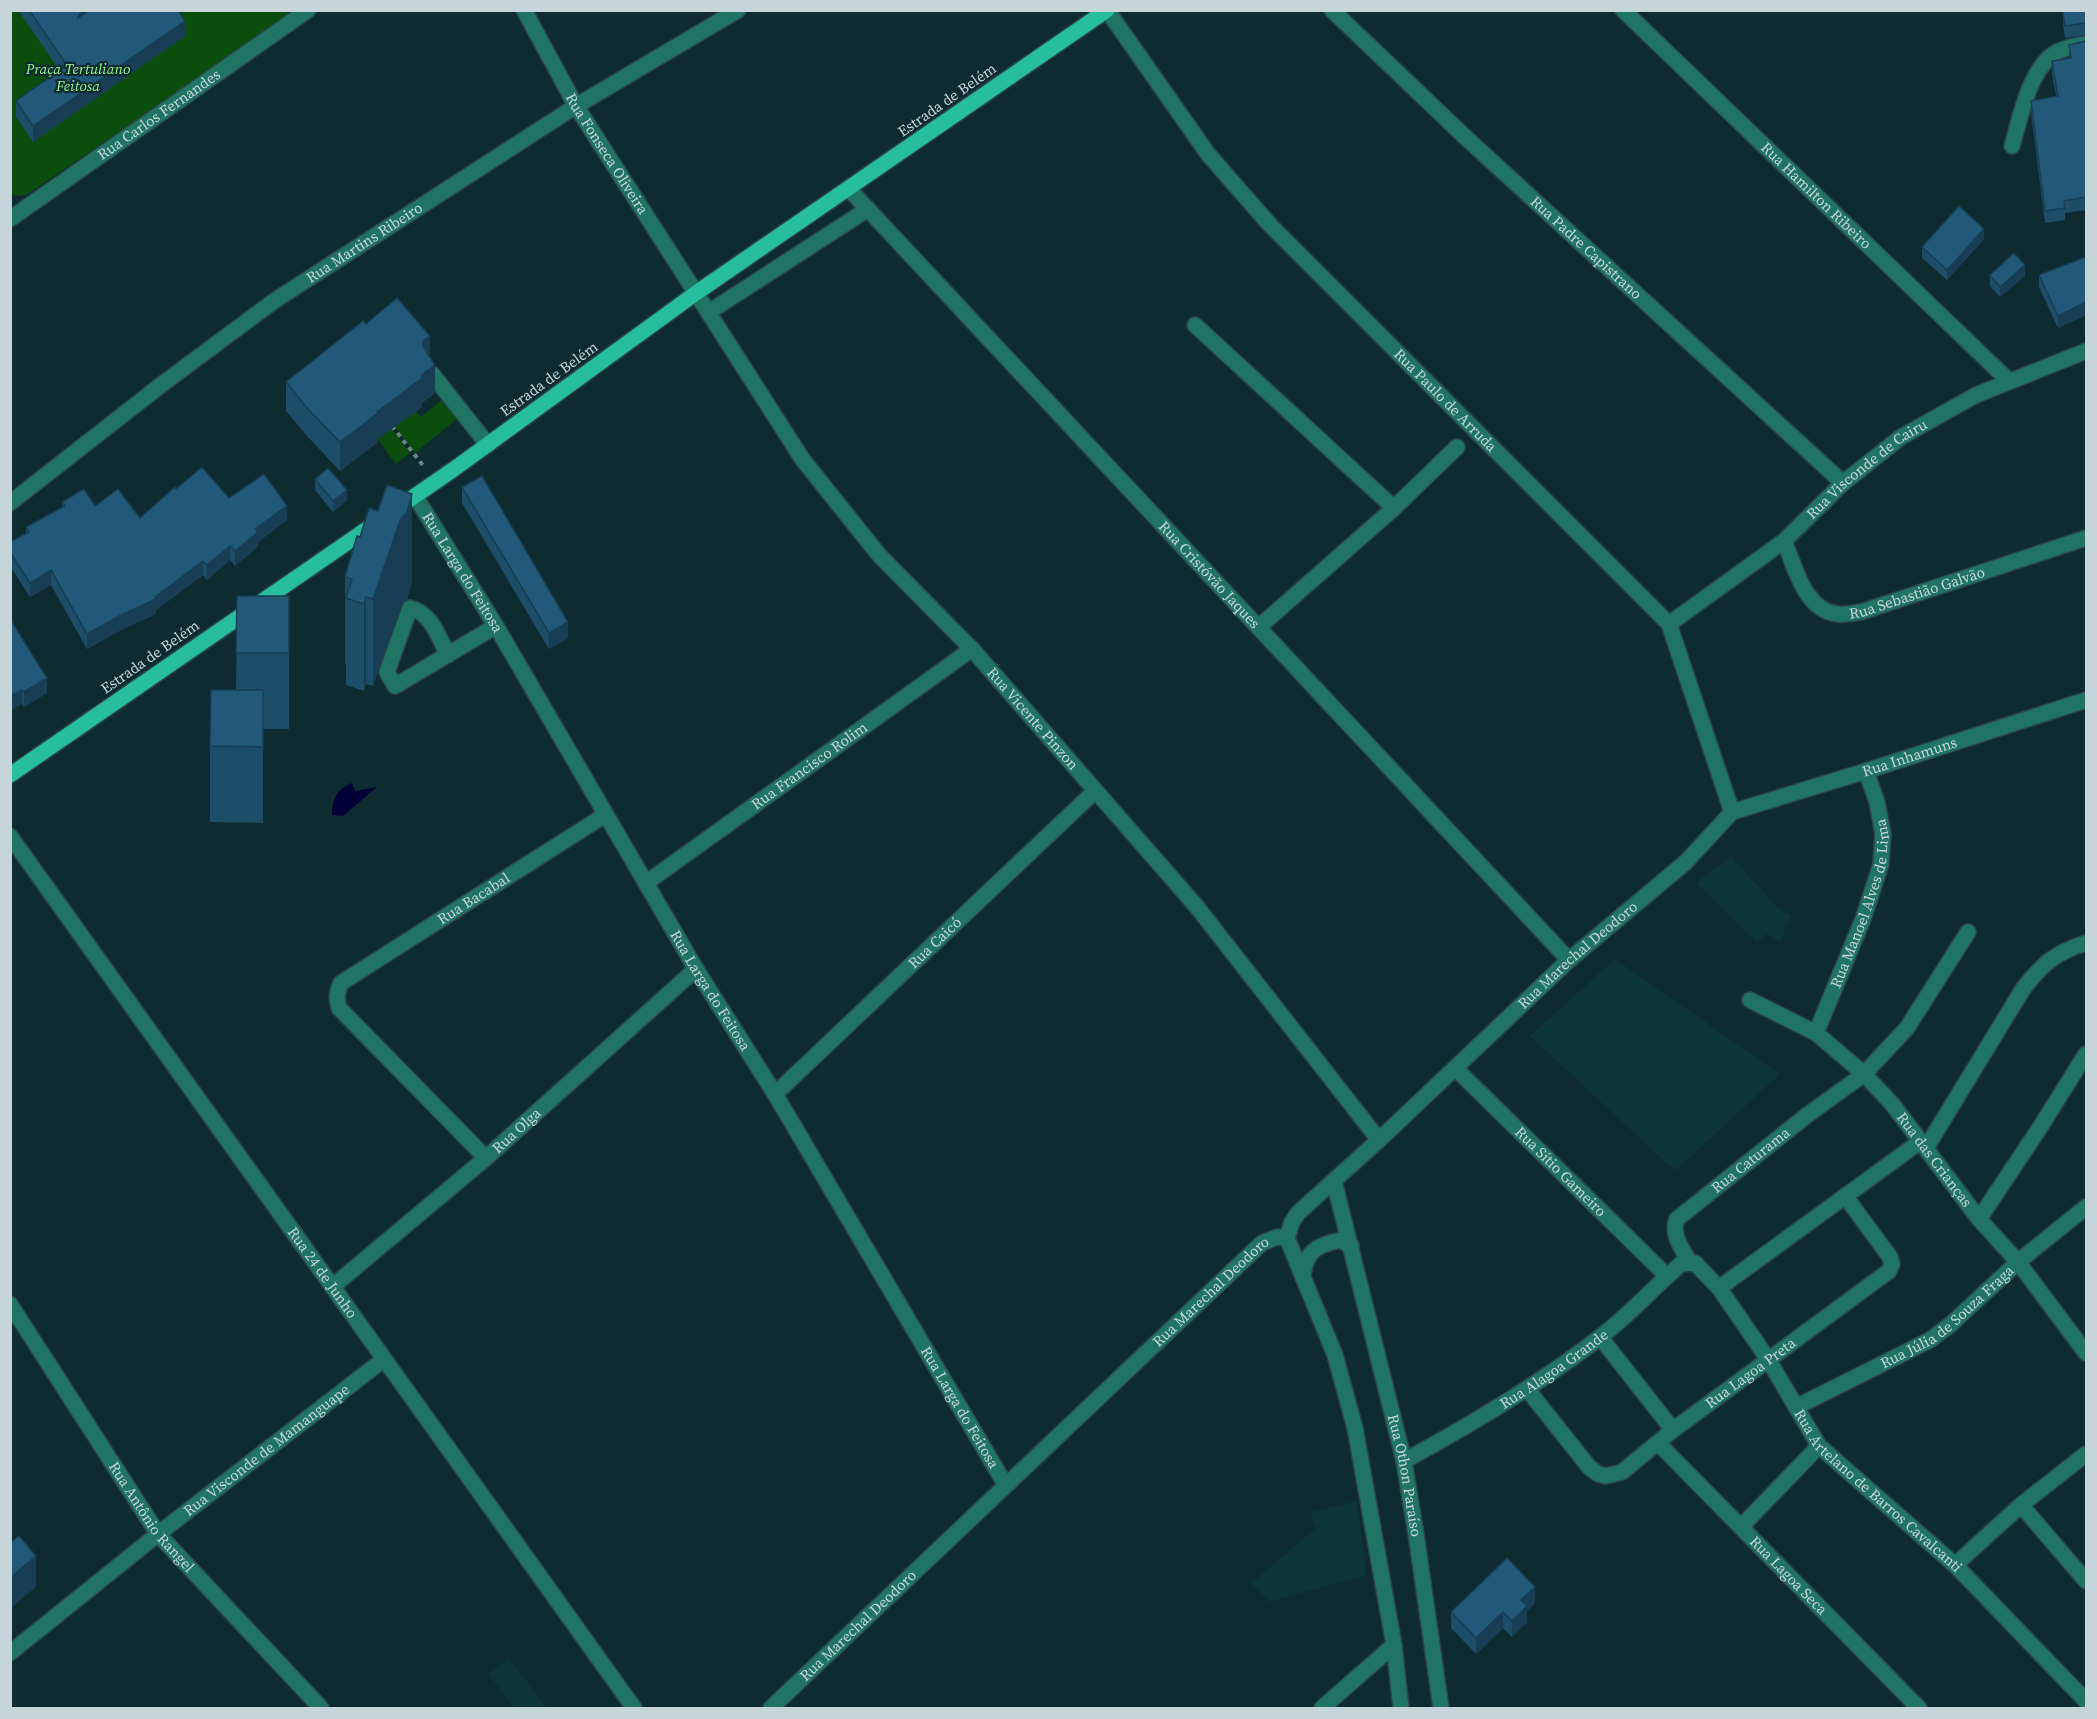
<svg xmlns="http://www.w3.org/2000/svg" width="2097" height="1719" viewBox="0 0 2097 1719" font-family="'Source Serif 4',serif">
	<style>
		.built { fill: #0c353a }
		.green { fill: #0b4d0c }
		.water { fill: #030037 }
		.lines { fill: none; stroke-linecap: round; stroke-linejoin: round }
		.minor-casing { stroke: #2b464a; stroke-width: 18 }
		.major-casing { stroke: #2b464a; stroke-width: 18 }
		.path { stroke: #6e8587; stroke-width: 4; stroke-dasharray: 4.5 4.5; stroke-linecap: butt }
		.minor { stroke: #207562; stroke-width: 15 }
		.major { stroke: #26be9f; stroke-width: 15 }
		.wall { fill: #1d4d68 }
		.shaded-wall { fill: #183e55 }
		.building { fill: #225979; stroke: #183e55; stroke-width: 1.5 }
		.labels { text-anchor: middle; stroke-width: 4.5; stroke-linejoin: round; paint-order: stroke }
		.park-label { font-size: 15px; font-style: italic; fill: #97f592; stroke: #0e2b2f }
		.street-label { font-size: 15px; fill: #c6d6d8; stroke: #0e2b2f }
	</style>
	<rect width="100%" height="100%" fill="#0e2b2f"/>
	<g class="built">
		<path d="M1731,856L1779,909L1791,915L1781,941L1766,934L1757,942L1696,883Z"/>
		<path d="M1615,959L1780,1074L1675,1171L1530,1036Z"/>
		<path d="M1357,1501L1367,1575L1269,1602L1251,1583L1316,1528L1310,1512Z"/>
		<path d="M509,1658L547,1708H515L488,1674Z"/>
	</g>
	<g class="green">
		<path d="M10,11H297L26,195L15,196L10,192Z"/>
		<path d="M443,399L459,417L415,453L395,426L414,409L421,417Z"/>
		<path d="M392,429L410,453L396,464L377,438L379,439Z"/>
	</g>
	<path class="water" d="M352,783L355,791L377,787L343,816L332,815C332,799 337,789 352,783Z"/>
	<g class="lines">
		<defs>
			<g id="minor">
				<path id="s1" d="M524,10L576,106L803,460L879,555L972,649L1197,907L1379,1140"/>
				<path id="s2" d="M1107,10L1208,154L1271,226L1669,624L1732,812"/>
				<path id="s3" d="M1332,10L1463,135L1843,483"/>
				<path id="s4" d="M1623,10L2009,381"/>
				<path d="M2012,146C2020,119 2028,75 2051,56C2061,48 2075,46 2086,44"/>
				<path id="s5" d="M849,189L1569,960"/>
				<path id="s6" d="M10,219L308,10"/>
				<path d="M709,312L868,209"/>
				<path d="M1195,325L1394,508"/>
				<path d="M432,374L488,445"/>
				<path id="s7" d="M415,496L496,626L696,969L775,1094L1005,1484"/>
				<path id="s8" d="M10,503L161,385L274,301L576,106L738,10"/>
				<path id="s9" d="M1784,541C1795,566 1804,610 1837,614C1844,615 1853,613 1861,612L2086,538"/>
				<path id="s10" d="M1669,624L1784,541L1843,483L1901,437L1976,395L2086,351"/>
				<path d="M1259,627L1394,508L1457,447"/>
				<path d="M448,655C439,638 431,612 410,608L387,672L395,686L496,626"/>
				<path id="s11" d="M1732,812L1866,771L2086,700"/>
				<path id="s12" d="M10,836L634,1708"/>
				<path id="s13" d="M646,883L972,649"/>
				<path id="s14" d="M1750,1000L1816,1033L1864,1074L1893,1105L1979,1219L2018,1262L2086,1353"/>
				<path id="s15" d="M1816,1033L1863,919L1881,864L1883,834L1877,802L1866,771"/>
				<path id="s16" d="M1455,1068L1667,1276"/>
				<path id="s17" d="M775,1094L1095,791"/>
				<path d="M1926,1148L2023,989C2042,964 2056,952 2086,943"/>
				<path id="s18" d="M486,1158L339,1008C336,998 337,992 341,983L605,815"/>
				<path id="s19" d="M1334,1181L1404,1461L1416,1534L1441,1708"/>
				<path d="M1979,1219L2039,1129L2086,1054"/>
				<path id="s20" d="M1287,1238L1292,1222L1298,1213L1379,1140L1569,960L1686,862L1732,812"/>
				<path d="M1287,1238L1335,1355L1355,1428L1394,1645L1401,1708"/>
				<path id="s21" d="M1690,1263C1683,1250 1670,1233 1677,1219L1806,1116L1864,1074L1907,1028L1968,932"/>
				<path d="M1303,1277C1305,1251 1317,1245 1341,1240L1351,1246"/>
				<path id="s22" d="M332,1287L486,1158L696,969"/>
				<path d="M1719,1288L1921,1141"/>
				<path id="s23" d="M10,1304L158,1534L321,1708"/>
				<path d="M1600,1337L1673,1430"/>
				<path id="s24" d="M1527,1389L1589,1467L1598,1474L1606,1476L1622,1472L1673,1430L1889,1271L1892,1264L1890,1257L1845,1196"/>
				<path id="s25" d="M1796,1407L1930,1340L1950,1325L2018,1262L2086,1207"/>
				<path id="s26" d="M1658,1443L1919,1708"/>
				<path id="s27" d="M1404,1461C1472,1424 1538,1385 1599,1338C1628,1316 1653,1288 1681,1264L1695,1263L1719,1288L1768,1359L1819,1446L1955,1565L2086,1701"/>
				<path d="M2021,1505L2086,1581"/>
				<path d="M1741,1527L1819,1446"/>
				<path d="M1955,1565L2021,1505L2086,1454"/>
				<path id="s28" d="M10,1653L158,1534L383,1360"/>
				<path id="s29" d="M771,1708L1262,1243L1277,1237L1287,1238"/>
				<path d="M1322,1708L1394,1645"/>
			</g>
			<path id="major" d="M10,775L454,469L696,293L1107,10"/>
		</defs>
		<use href="#minor" class="minor-casing"/>
		<use href="#major" class="major-casing"/>
		<path class="path" d="M392,426L425,468"/>
		<use href="#minor" class="minor"/>
		<use href="#major" class="major"/>
	</g>
	<g class="wall">
		<path d="M18,10H178L185,36L33,142L16,117V101L60,71Z"/>
		<path d="M2086,10V35L2065,38L2063,24V12Z"/>
		<path d="M2086,41V210L2065,213V220L2045,223L2031,113V101L2056,96L2052,74V61L2069,58V45Z"/>
		<path d="M1984,239L1947,280L1922,258V247Z"/>
		<path d="M2086,257V315L2058,328L2039,287V275Z"/>
		<path d="M1990,275L2025,276L2000,297L1990,286Z"/>
		<path d="M366,324L430,358L435,393L422,403V407L378,439V442L340,471L307,436L286,411V382Z"/>
		<path d="M315,479L347,500L333,512L315,490Z"/>
		<path d="M462,487L568,638L549,649L462,503Z"/>
		<path d="M176,489L229,498L287,520L258,542V546L235,566L230,560L207,580L203,575L156,610V614L121,630L87,649L51,585L30,597L10,566V542L26,533V527L62,507V502L95,506L140,518Z"/>
		<path d="M360,537L412,581L407,599L401,605L373,686L366,684L364,691L346,685V664H345V577Z"/>
		<path d="M237,596H289V729H263V823L210,822V746L236,690Z"/>
		<path d="M10,619L47,693L24,707L22,704Z"/>
		<path d="M1535,1603L1527,1611V1622L1512,1637L1503,1628L1476,1654L1451,1628V1612Z"/>
	</g>
	<g class="shaded-wall">
		<path d="M82,10H92L77,19Z"/>
		<path d="M185,21V36L33,142V126Z"/>
		<path d="M1984,229V239L1947,280V270Z"/>
		<path d="M2025,265V276L2000,297V287Z"/>
		<path d="M2086,302V315L2058,328V316Z"/>
		<path d="M430,336V364L435,365V393L422,403V407L378,439V442L340,471V442L377,412L423,347V341Z"/>
		<path d="M347,490V500L333,512V501Z"/>
		<path d="M412,494V581L407,599L401,605L373,686V599L401,518Z"/>
		<path d="M287,506V520L258,542V546L235,566V551L255,529Z"/>
		<path d="M230,546V560L207,580V565Z"/>
		<path d="M203,561V575L156,610V614L121,630L87,649V634L155,597Z"/>
		<path d="M51,570V585L30,597V583Z"/>
		<path d="M366,597V684L364,691V604Z"/>
		<path d="M568,622V638L549,649V633Z"/>
		<path d="M47,678V693L24,707V692Z"/>
		<path d="M22,690V704L10,711V696Z"/>
		<path d="M36,1556V1587L10,1609V1578Z"/>
		<path d="M1535,1587V1603L1527,1611V1622L1512,1637V1621L1521,1600Z"/>
		<path d="M1503,1612V1628L1476,1654V1638Z"/>
	</g>
	<g class="building">
		<path d="M29,10H82L77,19L89,10H178L185,21L33,126L16,101L67,65Z"/>
		<path d="M2069,10H2086V23L2065,26L2063,12Z"/>
		<path d="M2086,41V197L2064,201L2065,208L2045,211L2031,101L2058,96L2052,61L2071,58L2069,45Z"/>
		<path d="M1959,206L1984,229L1947,270L1922,247Z"/>
		<path d="M2014,253L2025,265L2000,287L1990,275Z"/>
		<path d="M2086,257V302L2058,316L2039,275Z"/>
		<path d="M397,298L430,336L423,341V347L435,365L421,375L422,378L377,412L378,413L340,442L307,408L286,382L363,321L366,324Z"/>
		<path d="M202,467L229,498L264,474L287,506L255,529L258,532L235,551L230,546L207,565L203,561L155,597L156,599L121,615L87,634L51,570L30,583L10,552V542L29,532L26,527L65,506L62,502L84,489L95,506L118,489L140,518L175,487L176,489Z"/>
		<path d="M328,468L347,490L333,501L315,479Z"/>
		<path d="M482,476L568,622L549,633L462,487Z"/>
		<path d="M387,485L412,494L407,512L401,518L373,599L366,597L364,604L346,598L352,579L345,577L357,536L360,537L369,508L378,511Z"/>
		<path d="M237,596H289V653H236Z"/>
		<path d="M10,619L47,678L24,692L22,690L10,696Z"/>
		<path d="M211,690H263V747L210,746Z"/>
		<path d="M19,1536L36,1556L10,1578V1543Z"/>
		<path d="M1507,1558L1535,1587L1521,1600L1527,1606L1512,1621L1503,1612L1476,1638L1451,1612Z"/>
	</g>
	<g class="labels">
		<g class="park-label">
			<text x="78" y="74">Praça Tertuliano<tspan x="78" dy="17">Feitosa</tspan></text>
		</g>
		<g class="street-label">
			<text transform="translate(947 100) rotate(-35)" y="5">Estrada de Belém</text>
			<text dy="5" stroke="none"><textPath href="#s6" startOffset="182">Rua Carlos Fernandes</textPath></text>
			<text dy="5" stroke="none"><textPath href="#s1" startOffset="166">Rua Fonseca Oliveira</textPath></text>
			<text dy="5" stroke="none"><textPath href="#s4" startOffset="268">Rua Hamilton Ribeiro</textPath></text>
			<text dy="5" stroke="none"><textPath href="#s8" startOffset="440">Rua Martins Ribeiro</textPath></text>
			<text dy="5" stroke="none"><textPath href="#s3" startOffset="348">Rua Padre Capistrano</textPath></text>
			<text transform="translate(549 379) rotate(-36)" y="5">Estrada de Belém</text>
			<text dy="5" stroke="none"><textPath href="#s2" startOffset="518">Rua Paulo de Arruda</textPath></text>
			<text dy="5" stroke="none"><textPath href="#s10" startOffset="252">Rua Visconde de Cairu</textPath></text>
			<text dy="5" stroke="none"><textPath href="#s7" startOffset="90">Rua Larga do Feitosa</textPath></text>
			<text dy="5" stroke="none"><textPath href="#s5" startOffset="528">Rua Cristóvão Jaques</textPath></text>
			<text dy="5" stroke="none"><textPath href="#s9" startOffset="178">Rua Sebastião Galvão</textPath></text>
			<text transform="translate(150 657) rotate(-35)" y="5">Estrada de Belém</text>
			<text dy="5" stroke="none"><textPath href="#s1" startOffset="876">Rua Vicente Pinzon</textPath></text>
			<text dy="5" stroke="none"><textPath href="#s11" startOffset="186">Rua Inhamuns</textPath></text>
			<text dy="5" stroke="none"><textPath href="#s13" startOffset="201">Rua Francisco Rolim</textPath></text>
			<text dy="5" stroke="none"><textPath href="#s18" startOffset="393">Rua Bacabal</textPath></text>
			<text dy="5" stroke="none"><textPath href="#s15" startOffset="138">Rua Manoel Alves de Lima</textPath></text>
			<text dy="5" stroke="none"><textPath href="#s17" startOffset="220">Rua Caicó</textPath></text>
			<text dy="5" stroke="none"><textPath href="#s20" startOffset="408">Rua Marechal Deodoro</textPath></text>
			<text dy="5" stroke="none"><textPath href="#s7" startOffset="576">Rua Larga do Feitosa</textPath></text>
			<text dy="5" stroke="none"><textPath href="#s22" startOffset="242">Rua Olga</textPath></text>
			<text dy="5" stroke="none"><textPath href="#s14" startOffset="248">Rua das Crianças</textPath></text>
			<text dy="5" stroke="none"><textPath href="#s21" startOffset="142">Rua Caturama</textPath></text>
			<text dy="5" stroke="none"><textPath href="#s16" startOffset="148">Rua Sítio Gameiro</textPath></text>
			<text dy="5" stroke="none"><textPath href="#s12" startOffset="537">Rua 24 de Junho</textPath></text>
			<text dy="5" stroke="none"><textPath href="#s29" startOffset="606">Rua Marechal Deodoro</textPath></text>
			<text dy="5" stroke="none"><textPath href="#s25" startOffset="177">Rua Júlia de Souza Fraga</textPath></text>
			<text dy="5" stroke="none"><textPath href="#s27" startOffset="176">Rua Alagoa Grande</textPath></text>
			<text dy="5" stroke="none"><textPath href="#s24" startOffset="298">Rua Lagoa Preta</textPath></text>
			<text dy="5" stroke="none"><textPath href="#s7" startOffset="1062">Rua Larga do Feitosa</textPath></text>
			<text dy="5" stroke="none"><textPath href="#s28" startOffset="327">Rua Visconde de Mamanguape</textPath></text>
			<text dy="5" stroke="none"><textPath href="#s19" startOffset="303">Rua Othon Paraíso</textPath></text>
			<text dy="5" stroke="none"><textPath href="#s27" startOffset="650">Rua Artelano de Barros Cavalcanti</textPath></text>
			<text dy="5" stroke="none"><textPath href="#s23" startOffset="256">Rua Antônio Rangel</textPath></text>
			<text dy="5" stroke="none"><textPath href="#s26" startOffset="186">Rua Lagoa Seca</textPath></text>
			<text dy="5" stroke="none"><textPath href="#s29" startOffset="120">Rua Marechal Deodoro</textPath></text>
		</g>
	</g>
	<rect width="2097" height="1719" fill="none" stroke="#c6d6d8" stroke-width="24"/>
</svg>
